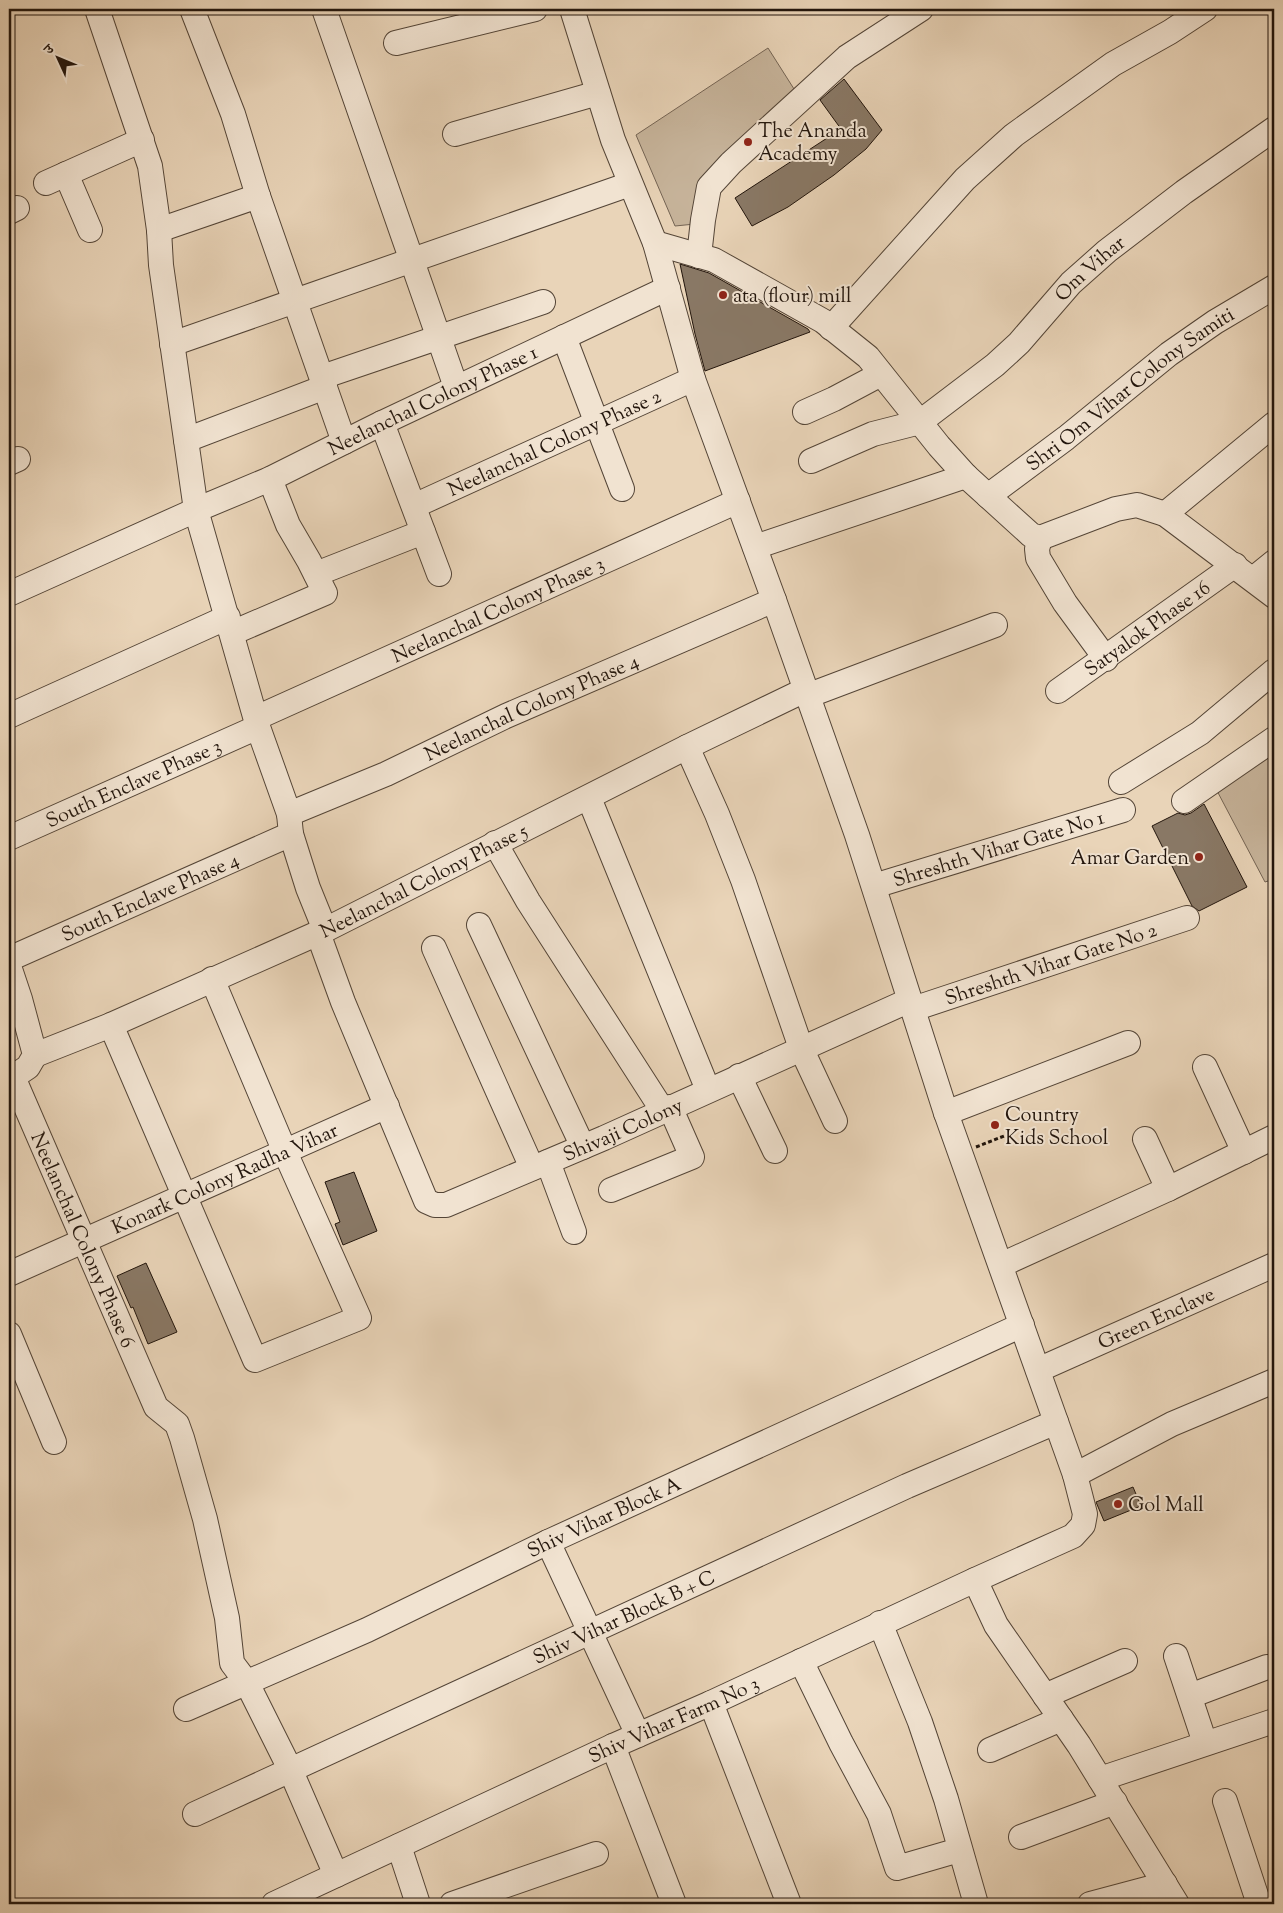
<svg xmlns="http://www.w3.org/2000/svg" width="1283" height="1913" viewBox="0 0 1283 1913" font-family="'Sorts Mill Goudy','Noto Serif Devanagari',serif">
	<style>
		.green { fill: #c7b49b; stroke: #746454 }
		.building { fill: #897865; stroke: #22150c }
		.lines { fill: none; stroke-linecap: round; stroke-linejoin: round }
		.minor-casing { stroke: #544537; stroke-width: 26 }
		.path { stroke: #22150c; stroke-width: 3; stroke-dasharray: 4 2.5; stroke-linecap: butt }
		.minor { stroke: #f1e3d1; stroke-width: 24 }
		.poi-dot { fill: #8f2418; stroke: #f1e3d1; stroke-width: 2 }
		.labels { text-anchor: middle; stroke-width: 4; stroke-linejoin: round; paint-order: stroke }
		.poi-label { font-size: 20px; fill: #22150c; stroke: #f1e3d1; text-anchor: start }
		.street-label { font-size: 20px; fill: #22150c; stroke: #f1e3d1 }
	</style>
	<rect width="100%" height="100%" fill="#e9d4b8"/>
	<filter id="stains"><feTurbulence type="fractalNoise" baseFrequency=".004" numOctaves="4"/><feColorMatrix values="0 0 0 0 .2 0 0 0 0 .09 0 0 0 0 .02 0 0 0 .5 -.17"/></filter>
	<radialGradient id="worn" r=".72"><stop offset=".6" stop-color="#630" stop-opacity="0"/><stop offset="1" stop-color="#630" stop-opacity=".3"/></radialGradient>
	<g class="green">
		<path d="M768,48L801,100L717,166L695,224L675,226L636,135Z"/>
		<path d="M1274,747V879L1265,882L1215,787Z"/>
	</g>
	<g class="building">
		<path d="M844,79L882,130L866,149L834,175L788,207L752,226L735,198L841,129L820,100Z"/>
		<path d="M680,264L709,273L808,329L810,332L705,371L695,334Z"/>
		<path d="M1204,804L1247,887L1199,911L1192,906L1152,826L1178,813L1185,815L1191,813Z"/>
		<path d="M354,1172L377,1231L343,1245L335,1224L340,1222L325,1182Z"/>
		<path d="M146,1263L177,1332L148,1344L133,1307L131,1308L117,1276Z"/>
		<path d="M1133,1487L1141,1506L1104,1521L1096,1502Z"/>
	</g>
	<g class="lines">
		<defs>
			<g id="minor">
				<path d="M97,9L150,166L159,230L161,265L196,510L258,727L289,814L291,834L308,888L325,930"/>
				<path d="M192,9L233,114L258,196L344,442"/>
				<path d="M324,9L456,387"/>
				<path d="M396,43L535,9"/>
				<path d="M455,134L598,93"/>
				<path d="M66,174L90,230"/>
				<path d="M46,183L142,140"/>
				<path d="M9,212L17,208"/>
				<path d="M159,230L258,196"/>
				<path d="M655,243L714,260L823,321L868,357L939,446L966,476L1031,535L1040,538L1116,509L1137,505L1165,514L1274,596"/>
				<path d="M699,256L703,220L709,187L731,163L847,57L921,9"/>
				<path d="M831,328L965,179L1014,135L1113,64L1170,32L1205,9"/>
				<path d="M564,337L622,489"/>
				<path d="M172,344L630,184"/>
				<path d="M322,377L543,302"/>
				<path d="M805,412L834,399L881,374"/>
				<path d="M382,423L439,574"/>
				<path d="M186,440L325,387"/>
				<path id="s1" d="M811,461L873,434L920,422L995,365L1019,343L1071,283L1107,251L1184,192L1274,129"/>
				<path d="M9,463L18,459"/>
				<path id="s2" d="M988,496L1066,438L1169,354L1215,322L1274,287"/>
				<path id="s3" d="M414,506L693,379"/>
				<path d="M1165,514L1274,424"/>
				<path d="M1040,538L1037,549L1038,558L1065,603L1106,659"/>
				<path d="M755,547L966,476"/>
				<path d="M316,574L423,532"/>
				<path d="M1253,579L1274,562"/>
				<path id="s4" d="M9,594L196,510L270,479L382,423L668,288"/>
				<path d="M232,633L325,593L309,561L288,525L270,479"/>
				<path id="s5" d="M1058,691L1235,565"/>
				<path d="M807,696L995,625"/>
				<path d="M9,716L228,617"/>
				<path id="s6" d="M256,718L738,501"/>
				<path d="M687,747L717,814L743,880L801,1048L835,1121"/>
				<path d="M1121,782L1200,733L1274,671"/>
				<path d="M589,798L708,1090"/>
				<path d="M1184,801L1274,739"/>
				<path id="s7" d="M289,814L386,774L506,716L774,600"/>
				<path id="s8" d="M9,838L258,727"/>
				<path d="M495,843L528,901L663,1111"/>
				<path id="s9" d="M874,886L1123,810"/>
				<path d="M479,925L583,1147"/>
				<path id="s10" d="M318,933L343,1002L426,1201L435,1205H446L604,1138L910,1000"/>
				<path d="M434,948L532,1168"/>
				<path id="s11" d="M9,959L291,834"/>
				<path id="s12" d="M9,966L20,999L35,1055L28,1067L13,1077L156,1407L177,1424L182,1438L205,1519L227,1618L232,1663L247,1683L290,1769L336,1875"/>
				<path id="s13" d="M913,1009L1187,918"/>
				<path d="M111,1025L255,1360L359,1318L285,1152L212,979"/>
				<path id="s14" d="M35,1055L111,1025L325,930L687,747L805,690"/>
				<path d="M1205,1067L1244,1152"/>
				<path d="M739,1076L775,1151"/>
				<path d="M946,1113L1128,1043"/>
				<path d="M1145,1139L1168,1189"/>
				<path d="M548,1162L574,1232"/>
				<path d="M611,1190L692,1157L670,1107"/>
				<path d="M1001,1265L1168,1189L1274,1137"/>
				<path id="s15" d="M9,1274L387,1106"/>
				<path d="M9,1334L54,1442"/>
				<path id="s16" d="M1038,1370L1274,1265"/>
				<path d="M1075,1475L1172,1424L1274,1381"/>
				<path d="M548,1542L638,1735"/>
				<path d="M975,1580L996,1625L1079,1745L1177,1904"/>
				<path d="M880,1623L920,1722L946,1799L976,1904"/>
				<path d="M1176,1656L1205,1743"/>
				<path d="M801,1661L841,1743L879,1814L897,1868L959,1850"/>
				<path d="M1045,1696L1125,1661"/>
				<path d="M1190,1696L1267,1667"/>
				<path d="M711,1703L789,1904"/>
				<path id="s17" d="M186,1709L367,1630L548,1542L1022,1325"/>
				<path d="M613,1746L674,1904"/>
				<path d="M990,1750L1061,1719"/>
				<path d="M1100,1779L1274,1721"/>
				<path d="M1225,1801L1259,1904"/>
				<path id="s18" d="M195,1814L907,1486L1056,1422"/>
				<path d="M1021,1837L1115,1802"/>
				<path d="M399,1846L418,1904"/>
				<path id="s19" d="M274,1904L613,1746L711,1703L975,1580L1073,1536L1083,1525L1085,1514L1075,1475L946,1113L857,835L774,600L693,379L655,243L613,140L572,9"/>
				<path d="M452,1904L596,1854"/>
				<path d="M1090,1904L1165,1884"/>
			</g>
		</defs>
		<use href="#minor" class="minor-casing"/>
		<path class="path" d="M976,1147L1004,1136"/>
		<use href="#minor" class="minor"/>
	</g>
	<g class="poi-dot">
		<circle cx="748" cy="142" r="5"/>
		<circle cx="723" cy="295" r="5"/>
		<circle cx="1199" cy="857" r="5"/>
		<circle cx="995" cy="1125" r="5"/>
		<circle cx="1118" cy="1504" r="5"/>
	</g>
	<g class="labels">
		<g class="poi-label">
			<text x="758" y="137">The Ananda<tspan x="758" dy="23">Academy</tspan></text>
			<text x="733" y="302">ata (flour) mill</text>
			<text x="1189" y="864" text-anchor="end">Amar Garden</text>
			<text x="1005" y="1121">Country<tspan x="1005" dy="23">Kids School</tspan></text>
			<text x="1128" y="1511">Gol Mall</text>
		</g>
		<g class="street-label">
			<text dy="7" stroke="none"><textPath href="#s1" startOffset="346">Om Vihar</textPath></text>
			<text dy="7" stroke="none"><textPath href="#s2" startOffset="178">Shri Om Vihar Colony Samiti</textPath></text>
			<text dy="7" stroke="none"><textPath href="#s4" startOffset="466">Neelanchal Colony Phase 1</textPath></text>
			<text dy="7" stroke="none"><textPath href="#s3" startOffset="154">Neelanchal Colony Phase 2</textPath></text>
			<text dy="7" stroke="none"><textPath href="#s6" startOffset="265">Neelanchal Colony Phase 3</textPath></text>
			<text dy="7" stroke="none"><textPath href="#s5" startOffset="109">Satyalok Phase 16</textPath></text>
			<text dy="7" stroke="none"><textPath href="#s7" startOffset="265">Neelanchal Colony Phase 4</textPath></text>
			<text dy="7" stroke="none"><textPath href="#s8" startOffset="136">South Enclave Phase 3</textPath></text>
			<text dy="7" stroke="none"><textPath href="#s9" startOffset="130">Shreshth Vihar Gate No 1</textPath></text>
			<text dy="7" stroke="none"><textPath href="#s14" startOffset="426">Neelanchal Colony Phase 5</textPath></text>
			<text dy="7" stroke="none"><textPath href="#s11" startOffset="154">South Enclave Phase 4</textPath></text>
			<text dy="7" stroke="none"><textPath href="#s13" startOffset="145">Shreshth Vihar Gate No 2</textPath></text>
			<text dy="7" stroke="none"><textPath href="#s10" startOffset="502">Shivaji Colony</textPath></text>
			<text dy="7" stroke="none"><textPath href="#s15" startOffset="236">Konark Colony Radha Vihar</textPath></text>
			<text dy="7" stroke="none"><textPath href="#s12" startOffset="302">Neelanchal Colony Phase 6</textPath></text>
			<text dy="7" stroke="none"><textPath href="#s16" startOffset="129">Green Enclave</textPath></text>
			<text dy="7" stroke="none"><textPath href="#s17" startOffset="460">Shiv Vihar Block A</textPath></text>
			<text dy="7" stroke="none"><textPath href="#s18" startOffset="472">Shiv Vihar Block B + C</textPath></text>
			<text dy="7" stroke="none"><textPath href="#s19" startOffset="440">Shiv Vihar Farm No 3</textPath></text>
		</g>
	</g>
	<rect width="1283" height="1913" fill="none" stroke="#e9d4b8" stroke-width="30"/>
	<rect x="10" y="10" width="1263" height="1893" fill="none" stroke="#22150c" stroke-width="2.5"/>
	<rect x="15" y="15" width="1253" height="1883" fill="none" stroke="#22150c"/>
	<g transform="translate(58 58) rotate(314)" stroke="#f1e3d1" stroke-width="4" paint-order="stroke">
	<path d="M0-4L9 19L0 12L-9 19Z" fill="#22150c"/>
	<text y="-8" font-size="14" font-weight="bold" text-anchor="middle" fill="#22150c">उ</text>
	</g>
	<rect width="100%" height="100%" filter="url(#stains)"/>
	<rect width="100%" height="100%" fill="url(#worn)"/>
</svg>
